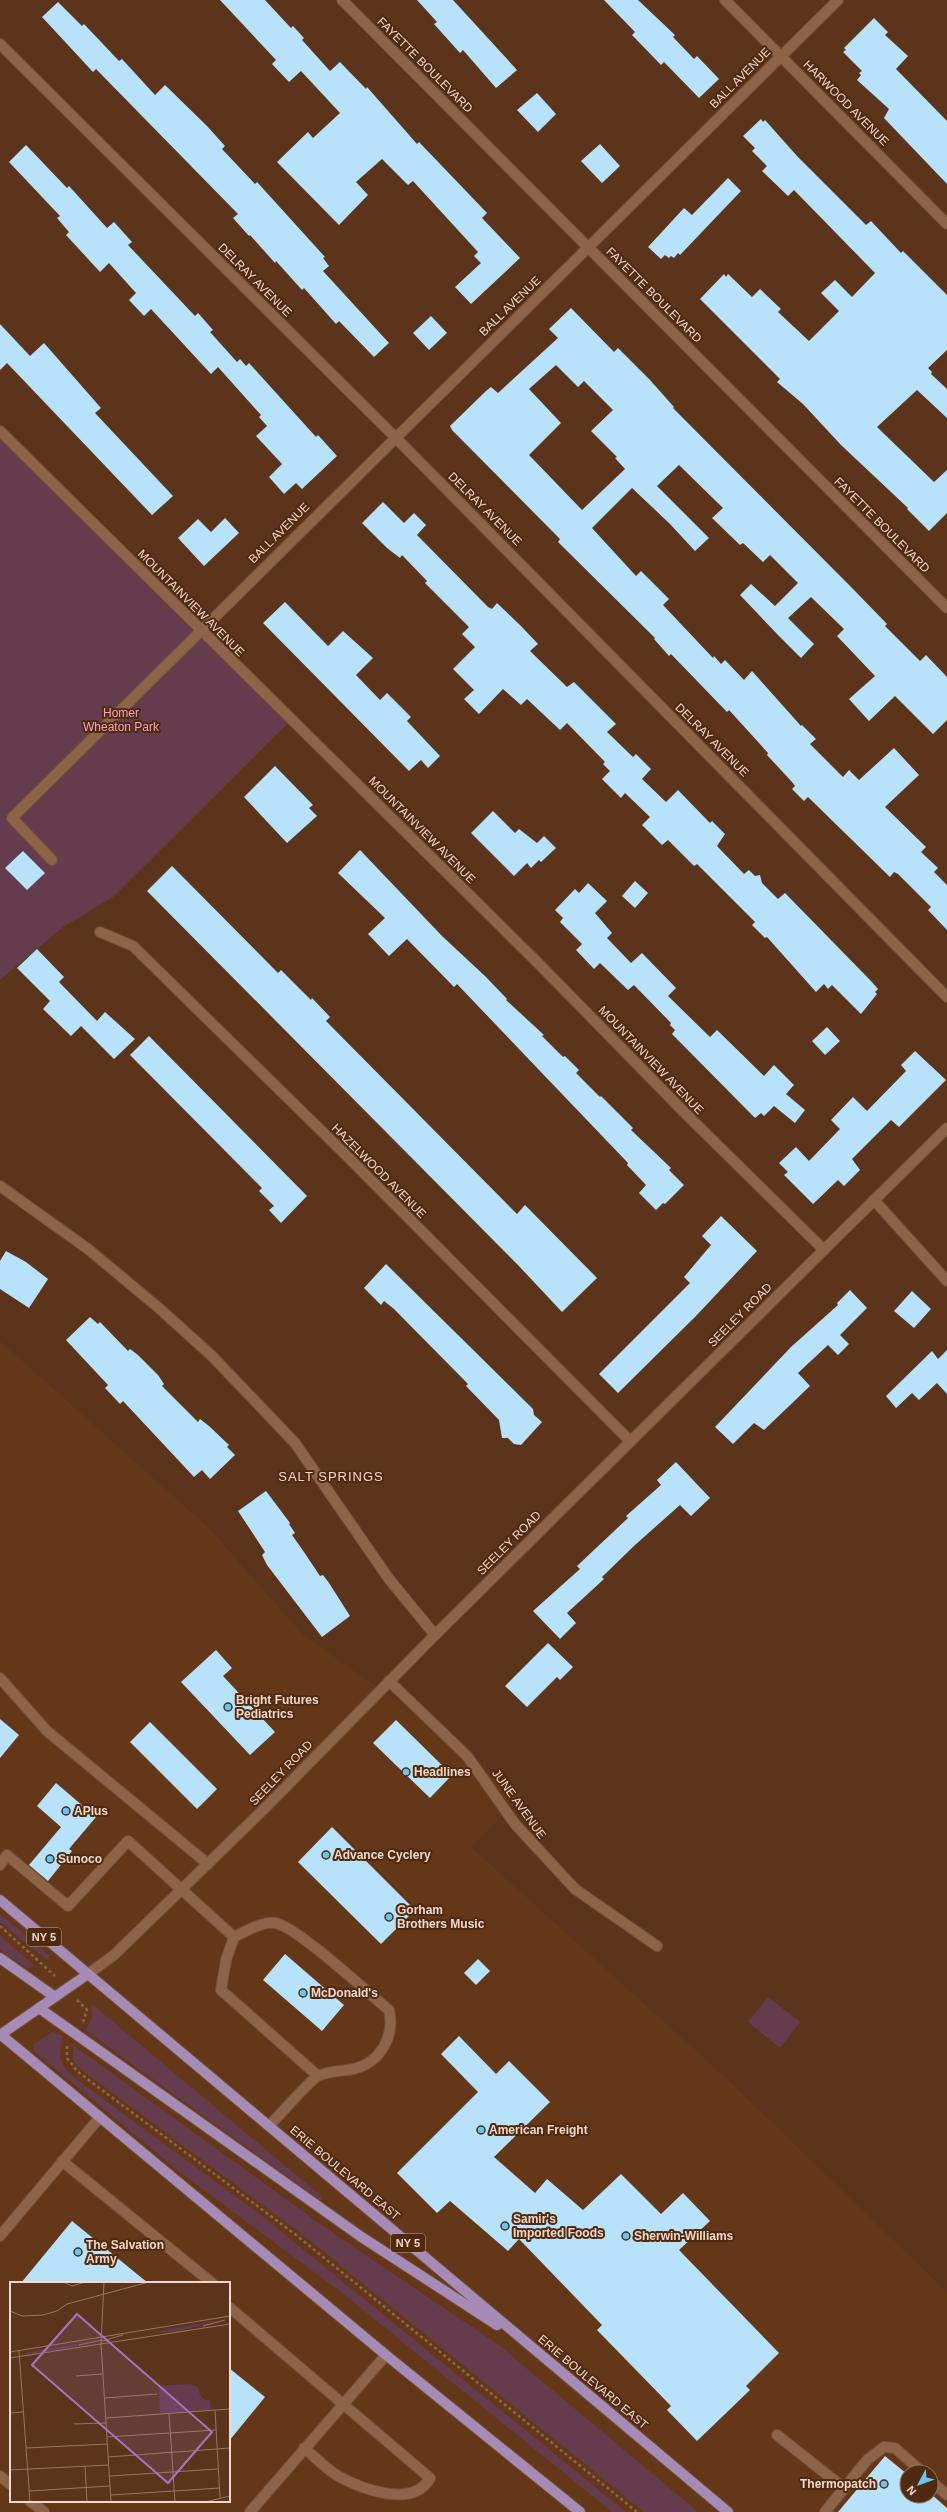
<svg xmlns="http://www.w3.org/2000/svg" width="947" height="2512" viewBox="0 0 947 2512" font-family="Helvetica,sans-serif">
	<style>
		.built { fill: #653719; fill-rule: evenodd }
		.green { fill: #653c4e }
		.building { fill: #b8e2f9; fill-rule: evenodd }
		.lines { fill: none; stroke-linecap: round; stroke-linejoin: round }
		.minor-casing { stroke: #714f39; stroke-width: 12 }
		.major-casing { stroke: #714f39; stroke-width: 12 }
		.path { stroke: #896751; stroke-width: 2.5; stroke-dasharray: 3 3; stroke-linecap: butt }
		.minor { stroke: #8e6449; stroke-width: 10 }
		.major { stroke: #a68bb6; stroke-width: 10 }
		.poi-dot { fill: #69c4f1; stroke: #4f2a10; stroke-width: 1.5 }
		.labels { text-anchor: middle; stroke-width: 4; stroke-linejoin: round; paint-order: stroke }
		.shield { fill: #4f2a10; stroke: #c0a492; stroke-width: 1 }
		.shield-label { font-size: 11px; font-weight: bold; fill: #f1d8ca }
		.street-label { font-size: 12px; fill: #f1d8ca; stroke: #4f2a10 }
		.park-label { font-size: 12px; fill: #f7a1c7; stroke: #4f2a10 }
		.poi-label { font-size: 12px; font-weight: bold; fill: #f1d8ca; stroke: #4f2a10; text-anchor: start }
		.neighbourhood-label { font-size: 13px; letter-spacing: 1px; fill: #f1d8ca; stroke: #4f2a10 }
		.inset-road { fill: none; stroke: #977661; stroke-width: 1 }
		.view { fill: #aa71c3; fill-opacity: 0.15; stroke: #aa71c3; stroke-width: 2 }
		.inset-edge { fill: none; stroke: #f1d8ca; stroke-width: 2 }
	</style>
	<rect width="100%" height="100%" fill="#5b341b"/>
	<path class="built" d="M0,1341L208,1527L304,1636L405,1706L522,1796L471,1847L725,2077L947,2292V2512H0ZM11,2283H229V2501H11ZM907,2472H931V2496H907Z"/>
	<g class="green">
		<path d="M0,431L291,720L113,897L63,927L0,980Z"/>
		<path d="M0,1914L50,1956L46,1959L0,1922Z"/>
		<path d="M0,1936L34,1965L29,1969L0,1950Z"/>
		<path d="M768,1997L800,2022L780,2048L748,2022Z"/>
		<path d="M93,2005L320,2195L322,2200H320L85,2030C91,2021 95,2016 90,2006Z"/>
		<path d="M52,2032L63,2036C58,2058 58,2064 76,2079L262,2216L626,2512H612L341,2292L176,2169L34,2051L33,2045Z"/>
		<path d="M73,2045L330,2231L500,2346L698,2512H644L308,2239L78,2067L73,2060Z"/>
	</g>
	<g class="building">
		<path d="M220,0H265L291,28L293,26L304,38L302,40L330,71L340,62L366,89L367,87L417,144L419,142L487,213L482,218L520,258L471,304L455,287L481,263L474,256L478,252L413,181L408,185L382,159L356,182L368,195L339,225L277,162L308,132L313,138L340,113L301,71L289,82L272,64L276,60Z"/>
		<path d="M417,0H453L517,70L496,88L463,50L460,53L434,24L437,22Z"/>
		<path d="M604,0H638L675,35L673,37L694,59L697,56L719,79L699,98L664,62L661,65L632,35L635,32Z"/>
		<path d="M58,2L82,26L84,24L119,61L122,59L155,95L165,85L207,126L225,146L222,149L255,184L257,182L325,257L323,258L329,266L323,271L389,343L374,357L339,321L336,324L304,288L302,290L276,261L275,263L250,235L249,236L233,218L238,214L96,69L93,72L42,17Z"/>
		<path d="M874,18L888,32L885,35L908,56L896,69L947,121V184L884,118L889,109L857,80L861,75L859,73L862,71L843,52L846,50L844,48Z"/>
		<path d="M537,93L556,114L538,132L517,110Z"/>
		<path d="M761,119L763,122L765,120L797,156L866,225L871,221L901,253L903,251L947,295V350L928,368L932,372L931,374L947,389V418L917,390L877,427L934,482L947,470V513L929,531L907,509L908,508L841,445L803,404L777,382L780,379L700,299L724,274L726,277L728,274L752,297L760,289L781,309L778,312L809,341L839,311L821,293L835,280L852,297L875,273L794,190L788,196L762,171L767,166L752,151L755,148L743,136Z"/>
		<path d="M600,144L620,166L602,183L581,161Z"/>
		<path d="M26,145L67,188L69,186L107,228L114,222L132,242L128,245L195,316L198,313L213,330L210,332L237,362L240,359L246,366L249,363L316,437L318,435L337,456L302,489L296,483L284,494L269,477L282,464L256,436L267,426L259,417L261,415L218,367L211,374L151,309L144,316L129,300L136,293L109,263L100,272L66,235L69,232L57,218L60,216L9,162Z"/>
		<path d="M728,178L741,191L680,255L678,253L674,258L671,256L669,258L665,255L661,259L648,247L684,208L692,215Z"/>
		<path d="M571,308L614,352L618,348L650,380L674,407L673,408L855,591L887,624L885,626L920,661L926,655L947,677V720L933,734L895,696L869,721L849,699L875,676L837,636L844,629L811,597L788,618L814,644L801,658L778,635L740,595L751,584L775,606L798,583L770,555L763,562L743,543L740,545L712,518L723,508L679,465L657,486L709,538L695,551L670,524L632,488L592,528L636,576L641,571L669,599L663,605L713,658L714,656L721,664L725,660L744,680L752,671L801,726L802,725L816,739L810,744L843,777L849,770L859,780L894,748L919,775L885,807L926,847L921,852L938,868L934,872L947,885V930L928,910L931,907L898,874L894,872L890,877L808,797L804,801L792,789L795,786L792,782L767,755L768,753L729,710L727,712L671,654L669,656L654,639L655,638L558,542L560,539L452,430L450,426L486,391L491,387L498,393L558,338L549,329ZM556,365L578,387L584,381L613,410L591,431L617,457L615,458L625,469L582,510L529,455L561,423L529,389Z"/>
		<path d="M431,316L447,333L429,350L413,333Z"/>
		<path d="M0,324L30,356L44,343L101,408L95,413L173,496L152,515L7,363L0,370Z"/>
		<path d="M383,502L404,523L414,513L426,525L417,535L488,607L492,609L497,603L521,626L538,644L530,651L567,687L574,682L616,724L607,732L633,757L636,754L651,769L642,779L666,802L678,790L710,823L712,821L725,834L717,846L744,874L749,870L755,876L760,875L762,883L778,899L785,893L871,981L878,989L875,992L877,994L861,1014L832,985L828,989L824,984L816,992L767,937L765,938L752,925L755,922L697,864L694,866L668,840L662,845L642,825L650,817L625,793L621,798L602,779L610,771L603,764L605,762L567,723L560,730L527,699L521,705L503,689L479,714L464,699L474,690L453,669L475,647L462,634L469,627L425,583L427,581L402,555L400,558L387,548L362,523Z"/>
		<path d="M225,518L239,533L204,566L178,538L198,519L211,532Z"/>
		<path d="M285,602L328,646L343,631L373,658L356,675L380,700L387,693L411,717L407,721L440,756L428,768L421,760L409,771L263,623Z"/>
		<path d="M275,766L313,805L309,808L317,816L287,843L244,797Z"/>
		<path d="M493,811L515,833L519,829L537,843L544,836L556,848L541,862L539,860L531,868L527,863L514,876L471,833Z"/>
		<path d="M360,850L442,936L486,977L507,999L506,1000L544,1035L542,1036L563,1057L565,1056L579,1070L576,1073L600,1097L601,1096L633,1128L631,1130L671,1168L669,1170L684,1185L665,1204L663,1203L656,1210L639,1193L646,1185L627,1165L628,1163L457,984L454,987L407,939L389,956L368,934L385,918L338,873Z"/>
		<path d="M23,851L45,873L27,890L5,868Z"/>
		<path d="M172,866L278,973L281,970L311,1000L312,998L330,1017L326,1021L517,1214L525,1205L597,1278L562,1312L518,1265L147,891Z"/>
		<path d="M635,881L648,893L635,908L622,896Z"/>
		<path d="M588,883L607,901L595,913L612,933L607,938L631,963L642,953L676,988L668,996L710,1037L717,1030L764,1076L774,1065L794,1085L786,1094L805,1110L795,1123L774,1106L764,1116L761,1113L755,1118L672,1034L675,1030L670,1025L671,1023L634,985L628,990L600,963L594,969L576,950L582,944L560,922L563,918L555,910L575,889L579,893Z"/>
		<path d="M37,949L64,977L59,982L97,1021L105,1012L135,1039L114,1059L81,1026L71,1036L43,1009L50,1001L17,968Z"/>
		<path d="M827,1027L840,1041L825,1055L812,1041Z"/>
		<path d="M149,1036L307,1196L281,1223L269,1210L274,1206L259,1191L262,1188L130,1055Z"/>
		<path d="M915,1051L946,1080L899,1127L891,1120L852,1159L860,1170L844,1186L838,1180L813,1204L784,1175L788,1172L779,1163L796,1147L809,1161L840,1129L831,1120L853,1097L867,1111L906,1071L901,1065Z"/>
		<path d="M721,1216L757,1251L696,1316L618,1393L599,1374L690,1283L684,1277L711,1245L702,1236Z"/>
		<path d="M6,1251L26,1262L48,1279L29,1308L0,1289V1261Z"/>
		<path d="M386,1264L533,1409L534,1415L542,1422L521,1445L514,1444L508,1438H502L499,1420L466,1386L468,1384L394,1309L384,1301L381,1305L364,1288Z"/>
		<path d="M850,1290L867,1308L840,1335L849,1344L838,1355L828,1345L798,1373L810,1386L764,1430L754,1423L733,1444L715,1427L791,1347L838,1305L837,1303Z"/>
		<path d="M912,1291L931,1309L914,1328L894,1311Z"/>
		<path d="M90,1317L98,1324L100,1322L128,1351L130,1349L138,1355L158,1375L164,1384L162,1386L198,1422L200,1419L209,1426L229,1445L227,1447L235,1455L210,1479L202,1470L194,1477L123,1401L120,1404L105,1388L108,1385L66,1340Z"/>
		<path d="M947,1350V1394L937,1383L919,1400L912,1393L896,1408L886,1396L932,1351L938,1359Z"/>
		<path d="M676,1462L710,1498L691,1516L680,1505L635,1545L602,1577L604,1579L567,1613L576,1623L560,1639L533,1611L580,1569L577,1566L628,1518L626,1516L661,1485L657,1480Z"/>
		<path d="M266,1491L290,1523L289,1524L295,1533L292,1535L304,1552L320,1576L323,1575L329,1583L350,1616L322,1637L267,1565L262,1555L265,1552L238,1511Z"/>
		<path d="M548,1643L573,1667L560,1680L557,1677L527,1707L505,1686Z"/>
		<path d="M216,1650L232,1668L223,1676L275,1732L250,1755L181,1682Z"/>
		<path d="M0,1719L19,1735L0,1758Z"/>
		<path d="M396,1720L452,1775L430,1798L373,1743Z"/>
		<path d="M150,1722L217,1789L197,1809L130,1742Z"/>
		<path d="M56,1783L96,1817L69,1849L72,1851L48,1881L29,1865L61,1827L37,1806Z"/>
		<path d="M332,1827L415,1910L381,1944L298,1862Z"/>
		<path d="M285,1954L344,2005L322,2031L263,1980Z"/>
		<path d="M478,1959L490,1971L476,1985L464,1973Z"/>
		<path d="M459,2036L496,2074L509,2061L550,2102L494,2157L535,2193L547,2179L583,2210L621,2174L661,2214L683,2193L710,2221L679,2250L779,2353L746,2386L750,2390L697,2441L667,2410L671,2406L597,2330L602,2325L519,2239L508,2251L450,2201L437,2213L397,2173L478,2092L441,2054Z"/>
		<path d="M72,2221L148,2283H21Z"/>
		<path d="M229,2368L265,2397L229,2441Z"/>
		<path d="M885,2456L907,2474V2496L931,2494L947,2508V2512H838Z"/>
	</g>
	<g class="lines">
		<defs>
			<g id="minor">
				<path d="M342,0L947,608"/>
				<path d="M725,0L947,224"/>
				<path d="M0,44L395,437L947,997"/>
				<path d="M0,431L538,963L684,1112L824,1250"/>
				<path d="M52,860L12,818L838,0"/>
				<path d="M100,932L133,946L348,1157L630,1441"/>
				<path d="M0,1186L88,1249L160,1309L212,1356L295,1443L389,1579L435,1635"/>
				<path d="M874,1200L947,1281"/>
				<path d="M0,1678L47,1731L208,1864"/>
				<path d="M389,1681L467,1756L515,1824L575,1889L657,1946"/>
				<path d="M0,1865L7,1855L68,1906L128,1841L234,1937"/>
				<path d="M88,1974L114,1955L265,1808L435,1635L947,1128"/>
				<path d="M269,2126C279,2116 309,2081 318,2076C328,2071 343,2071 354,2069C381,2062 395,2036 389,2010C368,1993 296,1926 275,1923C262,1921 245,1932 234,1937L226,1960L221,1990L318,2076"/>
				<path d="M62,2161L212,2283"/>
				<path d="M0,2236L100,2117"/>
				<path d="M229,2307L430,2478C413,2509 362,2489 338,2476C326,2469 315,2457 304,2448"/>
				<path d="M777,2435L844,2488"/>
				<path d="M0,2476L11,2485"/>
				<path d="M931,2481L947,2495"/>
				<path d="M30,2501L44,2512"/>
				<path d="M250,2512L386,2355"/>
				<path d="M825,2512L867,2460L884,2447L895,2448L922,2472"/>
			</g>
			<g id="major">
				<path d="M0,1900L728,2512"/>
				<path d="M0,1958L55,1997"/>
				<path d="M39,2008L360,2236L497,2325"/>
				<path d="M0,2034L386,2355L580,2512"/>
				<path d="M0,2035L88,1974"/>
			</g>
		</defs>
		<use href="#minor" class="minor-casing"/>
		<use href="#major" class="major-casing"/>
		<g class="path">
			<path d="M0,1926L55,1976"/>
			<path d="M77,2000L87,2010L83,2022"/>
			<path d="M67,2046V2058L78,2072L296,2235L637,2512"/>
		</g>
		<use href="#minor" class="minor"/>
		<use href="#major" class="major"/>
	</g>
	<g class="poi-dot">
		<circle cx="228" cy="1707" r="4"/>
		<circle cx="406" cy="1772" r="4"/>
		<circle cx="66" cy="1811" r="4"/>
		<circle cx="326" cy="1855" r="4"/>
		<circle cx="50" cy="1859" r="4"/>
		<circle cx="389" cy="1917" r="4"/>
		<circle cx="303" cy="1993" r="4"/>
		<circle cx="481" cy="2130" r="4"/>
		<circle cx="505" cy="2226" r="4"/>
		<circle cx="626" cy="2236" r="4"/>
		<circle cx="78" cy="2252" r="4"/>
		<circle cx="884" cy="2484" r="4"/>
	</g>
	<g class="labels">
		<g class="shield">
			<rect x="27" y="1928" width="34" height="18" rx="3"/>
			<rect x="391" y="2234" width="34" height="18" rx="3"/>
		</g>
		<g class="shield-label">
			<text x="44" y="1941">NY 5</text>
			<text x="408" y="2247">NY 5</text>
		</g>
		<g class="street-label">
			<text transform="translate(425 65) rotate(45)" y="4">FAYETTE BOULEVARD</text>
			<text transform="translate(740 78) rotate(-45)" y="4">BALL AVENUE</text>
			<text transform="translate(846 103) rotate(45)" y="4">HARWOOD AVENUE</text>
			<text transform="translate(255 280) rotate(45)" y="4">DELRAY AVENUE</text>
			<text transform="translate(654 295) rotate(45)" y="4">FAYETTE BOULEVARD</text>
			<text transform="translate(510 306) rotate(-44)" y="4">BALL AVENUE</text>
			<text transform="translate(485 509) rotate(45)" y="4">DELRAY AVENUE</text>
			<text transform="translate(882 525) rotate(45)" y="4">FAYETTE BOULEVARD</text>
			<text transform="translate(279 533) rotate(-45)" y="4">BALL AVENUE</text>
			<text transform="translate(191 603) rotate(45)" y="4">MOUNTAINVIEW AVENUE</text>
			<text transform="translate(712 740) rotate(45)" y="4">DELRAY AVENUE</text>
			<text transform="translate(422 830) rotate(45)" y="4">MOUNTAINVIEW AVENUE</text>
			<text transform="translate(651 1060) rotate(46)" y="4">MOUNTAINVIEW AVENUE</text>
			<text transform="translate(379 1171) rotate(45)" y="4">HAZELWOOD AVENUE</text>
			<text transform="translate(740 1315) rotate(-45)" y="4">SEELEY ROAD</text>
			<text transform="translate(509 1543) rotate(-45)" y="4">SEELEY ROAD</text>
			<text transform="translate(281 1773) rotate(-46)" y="4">SEELEY ROAD</text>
			<text transform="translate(519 1804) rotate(54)" y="4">JUNE AVENUE</text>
			<text transform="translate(345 2173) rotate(40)" y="4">ERIE BOULEVARD EAST</text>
			<text transform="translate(593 2382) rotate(40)" y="4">ERIE BOULEVARD EAST</text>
		</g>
		<g class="park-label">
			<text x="121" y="717">Homer<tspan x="121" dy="14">Wheaton Park</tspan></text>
		</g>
		<g class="poi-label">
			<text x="236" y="1704">Bright Futures<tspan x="236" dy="14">Pediatrics</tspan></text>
			<text x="414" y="1776">Headlines</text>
			<text x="74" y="1815">APlus</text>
			<text x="334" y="1859">Advance Cyclery</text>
			<text x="58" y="1863">Sunoco</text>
			<text x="397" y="1914">Gorham<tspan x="397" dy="14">Brothers Music</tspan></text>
			<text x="311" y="1997">McDonald's</text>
			<text x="489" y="2134">American Freight</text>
			<text x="513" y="2223">Samir's<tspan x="513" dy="14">Imported Foods</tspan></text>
			<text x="634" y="2240">Sherwin-Williams</text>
			<text x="86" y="2249">The Salvation<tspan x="86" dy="14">Army</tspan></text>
			<text x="876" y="2488" text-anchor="end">Thermopatch</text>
		</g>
		<g class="neighbourhood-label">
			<text x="331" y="1481">SALT SPRINGS</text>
		</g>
	</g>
	<g transform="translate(10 2282)">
		<rect width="220" height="220" fill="#5b341b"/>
		<path d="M212,38L173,48L148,51L153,48ZM88,58L52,67L13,73L18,70ZM180,102L188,105L190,113L195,118H200L201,128L150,132L149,104Z" fill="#653c4e"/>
		<path class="inset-road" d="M53,0L62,4L75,0M0,29L12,34L33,33L47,29L57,22L139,0M193,44L215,38M92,59L113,53M91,62L101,220M91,62L94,0M69,63L92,58M9,69L20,220M0,70L220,34M0,76L220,42M66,94L93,92M95,116L147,112M205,128L210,216M0,131L13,130M159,131L165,220M96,136L220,127M64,142L96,141M97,155L206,148M16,166L98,162M98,175L220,166M75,184L77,220M0,188L99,183M100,194L208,187M19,209L100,204M101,213L210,206M195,220L220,214"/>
		<path class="view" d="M67,32L202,150L158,201L22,83Z"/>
		<rect width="220" height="220" class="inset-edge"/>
	</g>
	<g transform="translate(919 2484) rotate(229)"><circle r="19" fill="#4f2a10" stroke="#90705a"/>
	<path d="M0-3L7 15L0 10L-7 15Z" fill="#69c4f1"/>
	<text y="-6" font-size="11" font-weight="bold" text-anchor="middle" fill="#f1d8ca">N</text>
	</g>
</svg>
